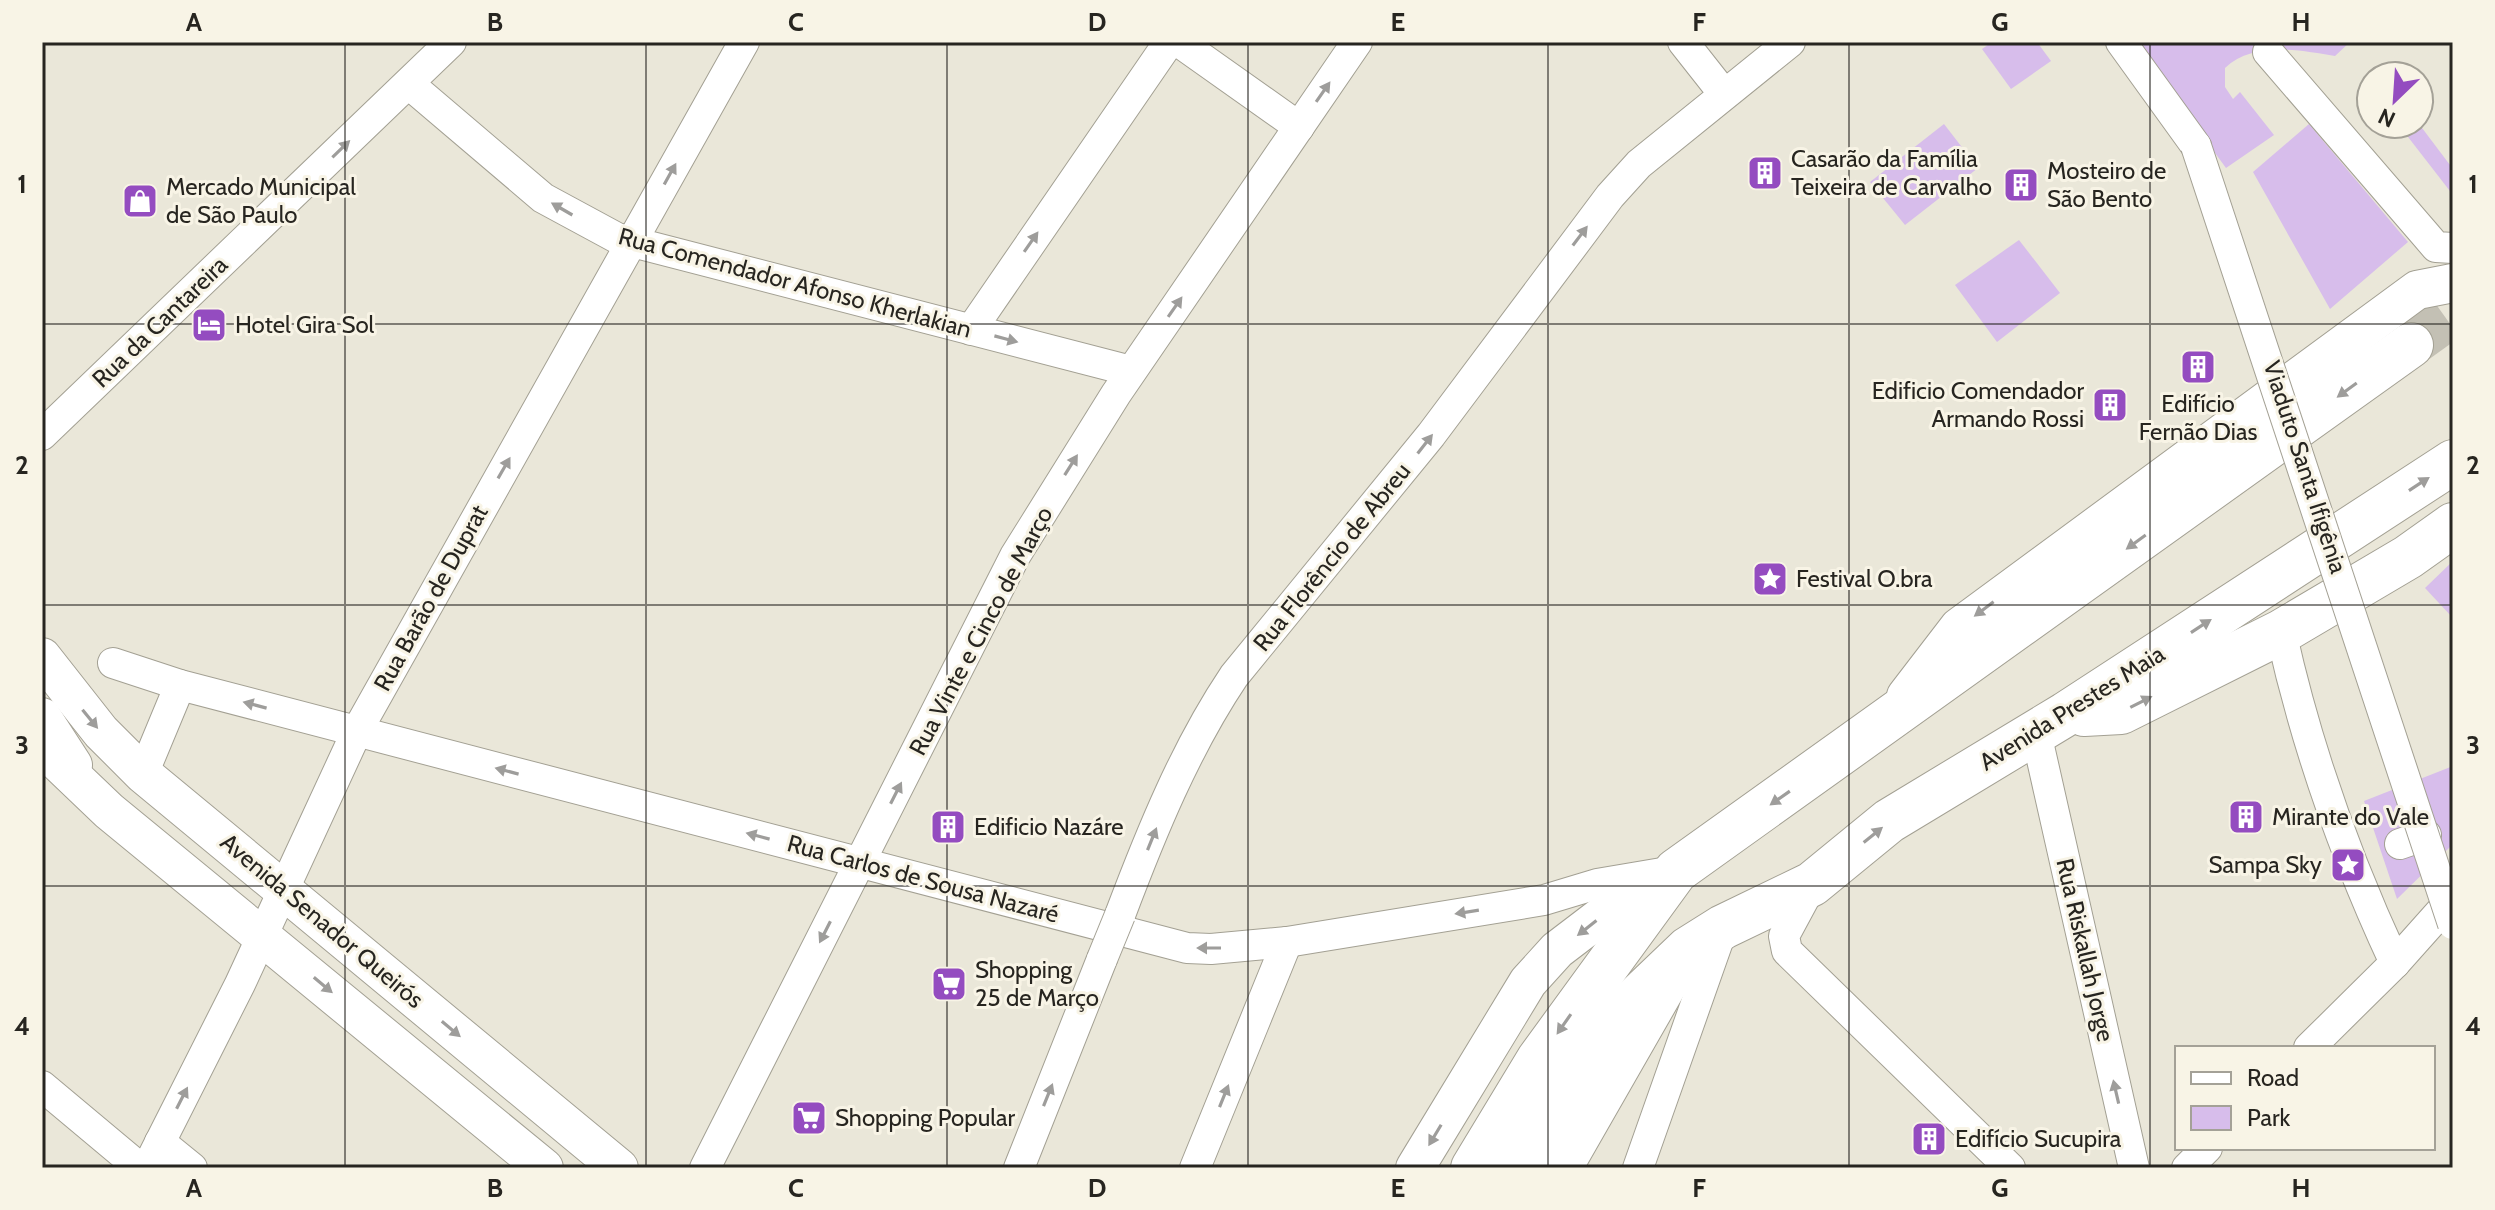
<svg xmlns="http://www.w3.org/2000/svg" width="2495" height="1210" viewBox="0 0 2495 1210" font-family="Cabin,sans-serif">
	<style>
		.green { fill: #d7bdeb }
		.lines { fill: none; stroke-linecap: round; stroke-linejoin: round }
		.highway-tunnel { stroke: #c3c0b4; stroke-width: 44; stroke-dasharray: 44 22; stroke-linecap: butt }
		.minor-casing { stroke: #a3a093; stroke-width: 32 }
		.major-casing { stroke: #a3a093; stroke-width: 40 }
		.highway-casing { stroke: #a3a093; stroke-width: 46 }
		.minor { stroke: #fff; stroke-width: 30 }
		.major { stroke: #fff; stroke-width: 38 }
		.highway { stroke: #fff; stroke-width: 44 }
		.minor-bridge-casing { stroke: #a3a093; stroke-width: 32; stroke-linecap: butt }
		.minor-bridge { stroke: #fff; stroke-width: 30 }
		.oneway { fill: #9e9d9b }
		.grid { fill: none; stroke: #272520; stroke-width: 2; stroke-opacity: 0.55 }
		.labels { text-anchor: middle; stroke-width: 6; stroke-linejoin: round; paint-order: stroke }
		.poi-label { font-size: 24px; fill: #272520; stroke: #f8f4e6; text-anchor: start }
		.street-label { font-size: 24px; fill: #272520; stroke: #f8f4e6 }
		.neatline { fill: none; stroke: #272520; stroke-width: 3 }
		.grid-label { font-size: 26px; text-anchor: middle; font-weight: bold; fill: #272520 }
	</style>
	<rect width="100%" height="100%" fill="#eae7d9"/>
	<g class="green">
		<path d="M1992,42H2037L2051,61L2011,89L1982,49Z"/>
		<path d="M2134,42H2350L2335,56C2300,50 2254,41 2225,68V87L2233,99L2240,92L2274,135L2226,168Z"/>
		<path d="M1944,124L1978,168L1905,225L1870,182Z"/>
		<path d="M2309,124L2408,242L2330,309L2253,172Z"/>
		<path d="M2398,124H2419L2453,169V195Z"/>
		<path d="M2019,240L2060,293L1997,342L1955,285Z"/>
		<path d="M2453,561V616L2452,617L2425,588Z"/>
		<path d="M2453,766V844L2397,899L2364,801Z"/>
	</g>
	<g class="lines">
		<path class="highway-tunnel" d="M2411,345L2453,315"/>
		<defs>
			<g id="minor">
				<path d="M1179,42L1299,127"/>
				<path d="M1683,42L1724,94"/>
				<path d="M2121,42L2196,146"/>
				<path d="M2268,52L2424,233L2436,247L2453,248"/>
				<path d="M409,84L543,198L617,238L1131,371"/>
				<path d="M971,330L1169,42"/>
				<path d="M42,435L451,42"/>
				<path d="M2281,632C2306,745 2346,858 2395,963"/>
				<path d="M113,663L180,685L1187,948L1211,949L1287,942L1544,900L1597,884L1662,873"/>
				<path d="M2036,733L2134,1168"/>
				<path d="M143,774L180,685"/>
				<path d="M2400,844L2426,835"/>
				<path d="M1812,884L1784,936L1787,951L2010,1168"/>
				<path d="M1120,915C1151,833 1185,749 1234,676L1431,435L1610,196L1639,164L1790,42"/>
				<path d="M2309,1048L2395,963L2453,898"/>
				<path d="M42,1086L140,1168"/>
				<path d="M160,1142L192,1168"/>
				<path d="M147,1168L240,984L357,731L744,42"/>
				<path d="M705,1168L1015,556L1116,394L1357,42"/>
				<path d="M1019,1168L1102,959"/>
				<path d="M1195,1168L1287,942"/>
				<path d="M1638,1168L1723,927"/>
				<path d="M2187,1168L2207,1148"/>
			</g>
			<g id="major">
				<path d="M42,657L101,732L143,774L619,1168"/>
				<path d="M1906,696L1959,627L2417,290L2453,283"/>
				<path d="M42,717L73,765"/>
				<path d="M42,747L109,811L544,1168"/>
				<path d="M1415,1168L1528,982L1557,950L1616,905L1674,872"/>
				<path d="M1563,1168L1677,969"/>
			</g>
			<g id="highway">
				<path d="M2084,714L2121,712L2281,632L2408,557L2453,525"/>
				<path d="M1473,1168L1539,1059L1676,871L2411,345"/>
				<path d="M1517,1168L1599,1034L1688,949L1723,927L1812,884L1889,821L2066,714L2453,462"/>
			</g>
		</defs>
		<use href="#minor" class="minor-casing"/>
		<use href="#major" class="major-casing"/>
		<use href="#highway" class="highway-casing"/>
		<use href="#minor" class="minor"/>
		<use href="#major" class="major"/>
		<use href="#highway" class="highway"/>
		<defs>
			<g id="minor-bridge">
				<path d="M2196,146L2453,924"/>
				<path d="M1102,959L1120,915"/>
			</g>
		</defs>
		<use href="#minor-bridge" class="minor-bridge-casing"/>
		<use href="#minor-bridge" class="minor-bridge"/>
	</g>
	<defs><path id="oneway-solid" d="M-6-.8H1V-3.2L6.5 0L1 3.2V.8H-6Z" transform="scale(2)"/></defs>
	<g class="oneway">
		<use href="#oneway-solid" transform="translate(1323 92) rotate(-55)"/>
		<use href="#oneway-solid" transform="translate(341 149) rotate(-44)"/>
		<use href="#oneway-solid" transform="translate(670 174) rotate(-61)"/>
		<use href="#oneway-solid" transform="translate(562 209) rotate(-150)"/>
		<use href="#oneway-solid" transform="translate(1580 236) rotate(-53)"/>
		<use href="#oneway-solid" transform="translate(1031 242) rotate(-55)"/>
		<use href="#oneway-solid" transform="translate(1175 307) rotate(-55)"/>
		<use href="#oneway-solid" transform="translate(1006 339) rotate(15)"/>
		<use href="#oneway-solid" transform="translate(2347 390) rotate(144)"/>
		<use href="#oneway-solid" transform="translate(1425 444) rotate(-52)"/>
		<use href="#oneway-solid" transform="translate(1071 465) rotate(-58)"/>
		<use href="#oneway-solid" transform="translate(504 468) rotate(-60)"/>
		<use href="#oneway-solid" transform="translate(2419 484) rotate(-33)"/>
		<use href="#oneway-solid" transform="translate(2136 542) rotate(144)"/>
		<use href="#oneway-solid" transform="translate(1984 609) rotate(143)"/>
		<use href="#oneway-solid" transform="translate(2201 626) rotate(-33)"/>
		<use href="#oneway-solid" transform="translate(2141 702) rotate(-27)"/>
		<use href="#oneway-solid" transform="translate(255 705) rotate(-165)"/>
		<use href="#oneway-solid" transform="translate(90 719) rotate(51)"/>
		<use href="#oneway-solid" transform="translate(507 771) rotate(-165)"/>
		<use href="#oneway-solid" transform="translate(896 793) rotate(-63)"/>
		<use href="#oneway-solid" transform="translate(1780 798) rotate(145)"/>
		<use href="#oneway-solid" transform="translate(1873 835) rotate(-39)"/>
		<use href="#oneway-solid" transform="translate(758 836) rotate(-165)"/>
		<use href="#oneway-solid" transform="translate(1152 839) rotate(-68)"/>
		<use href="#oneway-solid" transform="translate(1467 912) rotate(171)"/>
		<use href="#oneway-solid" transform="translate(1587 928) rotate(142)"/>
		<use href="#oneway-solid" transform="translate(825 932) rotate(117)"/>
		<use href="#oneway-solid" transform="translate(1209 948) rotate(180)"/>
		<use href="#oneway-solid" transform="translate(323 985) rotate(40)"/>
		<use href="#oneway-solid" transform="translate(1564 1024) rotate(125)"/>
		<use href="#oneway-solid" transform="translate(451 1029) rotate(40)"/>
		<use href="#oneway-solid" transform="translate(2116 1092) rotate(-103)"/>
		<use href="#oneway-solid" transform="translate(1048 1095) rotate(-68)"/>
		<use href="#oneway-solid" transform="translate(1224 1096) rotate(-68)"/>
		<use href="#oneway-solid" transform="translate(182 1098) rotate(-63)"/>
		<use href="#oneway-solid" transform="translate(1435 1135) rotate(121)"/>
	</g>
	<path class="grid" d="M345,42V1168M646,42V1168M947,42V1168M1248,42V1168M1548,42V1168M1849,42V1168M2150,42V1168M42,324H2453M42,605H2453M42,886H2453"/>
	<defs>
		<symbol id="building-square" viewBox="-11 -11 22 22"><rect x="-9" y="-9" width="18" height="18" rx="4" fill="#944cc0" stroke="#f8f4e6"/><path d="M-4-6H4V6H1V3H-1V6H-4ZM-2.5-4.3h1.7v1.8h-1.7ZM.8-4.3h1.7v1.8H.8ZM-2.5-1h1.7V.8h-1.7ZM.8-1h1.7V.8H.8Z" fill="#fff"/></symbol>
		<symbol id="shop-square" viewBox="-11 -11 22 22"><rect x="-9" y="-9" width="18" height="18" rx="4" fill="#944cc0" stroke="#f8f4e6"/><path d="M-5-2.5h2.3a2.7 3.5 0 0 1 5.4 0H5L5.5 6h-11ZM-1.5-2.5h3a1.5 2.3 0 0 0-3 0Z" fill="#fff"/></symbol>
		<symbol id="hotel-square" viewBox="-11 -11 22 22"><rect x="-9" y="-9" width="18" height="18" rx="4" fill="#944cc0" stroke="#f8f4e6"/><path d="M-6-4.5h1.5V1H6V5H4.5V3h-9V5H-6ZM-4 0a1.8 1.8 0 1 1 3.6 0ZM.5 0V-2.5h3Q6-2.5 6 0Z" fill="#fff"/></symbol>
		<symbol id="sight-square" viewBox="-11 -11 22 22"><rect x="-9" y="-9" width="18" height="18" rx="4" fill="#944cc0" stroke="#f8f4e6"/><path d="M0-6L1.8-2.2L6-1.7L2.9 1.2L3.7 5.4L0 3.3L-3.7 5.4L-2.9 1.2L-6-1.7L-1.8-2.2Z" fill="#fff"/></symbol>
		<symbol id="supermarket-square" viewBox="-11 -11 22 22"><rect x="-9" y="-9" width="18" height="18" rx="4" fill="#944cc0" stroke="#f8f4e6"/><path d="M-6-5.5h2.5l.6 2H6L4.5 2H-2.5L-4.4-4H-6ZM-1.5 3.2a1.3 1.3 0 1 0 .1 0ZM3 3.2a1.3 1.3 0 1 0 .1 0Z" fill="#fff"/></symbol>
	</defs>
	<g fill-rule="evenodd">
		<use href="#building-square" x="1745" y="153" width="40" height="40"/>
		<use href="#building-square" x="2001" y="165" width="40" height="40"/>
		<use href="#shop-square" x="120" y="181" width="40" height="40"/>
		<use href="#hotel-square" x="189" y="305" width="40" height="40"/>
		<use href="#building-square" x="2178" y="347" width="40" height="40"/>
		<use href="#building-square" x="2090" y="385" width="40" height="40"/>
		<use href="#sight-square" x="1750" y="559" width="40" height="40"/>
		<use href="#building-square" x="2226" y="797" width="40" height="40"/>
		<use href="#building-square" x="928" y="807" width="40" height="40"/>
		<use href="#sight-square" x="2328" y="845" width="40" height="40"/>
		<use href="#supermarket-square" x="929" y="964" width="40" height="40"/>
		<use href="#supermarket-square" x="789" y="1098" width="40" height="40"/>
		<use href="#building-square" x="1909" y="1119" width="40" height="40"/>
	</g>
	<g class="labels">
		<g class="poi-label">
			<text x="1791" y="167">Casarão da Família<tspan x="1791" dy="28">Teixeira de Carvalho</tspan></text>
			<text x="2047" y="179">Mosteiro de<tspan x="2047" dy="28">São Bento</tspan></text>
			<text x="166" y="195">Mercado Municipal<tspan x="166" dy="28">de São Paulo</tspan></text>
			<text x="235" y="333">Hotel Gira Sol</text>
			<text x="2084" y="399" text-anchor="end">Edificio Comendador<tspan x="2084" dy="28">Armando Rossi</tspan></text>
			<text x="2198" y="412" text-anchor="middle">Edifício<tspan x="2198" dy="28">Fernão Dias</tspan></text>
			<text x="1796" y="587">Festival O.bra</text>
			<text x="2272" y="825">Mirante do Vale</text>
			<text x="974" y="835">Edificio Nazáre</text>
			<text x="2322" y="873" text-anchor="end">Sampa Sky</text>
			<text x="975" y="978">Shopping<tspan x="975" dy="28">25 de Março</tspan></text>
			<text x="835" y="1126">Shopping Popular</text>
			<text x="1955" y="1147">Edifício Sucupira</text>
		</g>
		<g class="street-label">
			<text transform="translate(795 283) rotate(15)" y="8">Rua Comendador Afonso Kherlakian</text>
			<text transform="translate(160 322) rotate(-44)" y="8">Rua da Cantareira</text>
			<text transform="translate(2305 467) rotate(72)" y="8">Viaduto Santa Ifigênia</text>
			<text transform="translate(1332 557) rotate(-51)" y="8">Rua Florêncio de Abreu</text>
			<text transform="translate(431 598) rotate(-61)" y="8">Rua Barão de Duprat</text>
			<text transform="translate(981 631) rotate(-62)" y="8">Rua Vinte e Cinco de Março</text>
			<text transform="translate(2072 708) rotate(-32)" y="8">Avenida Prestes Maia</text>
			<text transform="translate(923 879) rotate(15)" y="8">Rua Carlos de Sousa Nazaré</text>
			<text transform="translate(322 921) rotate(40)" y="8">Avenida Senador Queirós</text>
			<text transform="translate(2085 950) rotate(77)" y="8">Rua Riskallah Jorge</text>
		</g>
	</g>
	<rect width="2495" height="1210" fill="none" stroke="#f8f4e6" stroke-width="88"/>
	<rect x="2175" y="1046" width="260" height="104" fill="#f8f4e6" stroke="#a4a197" stroke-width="2"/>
	<rect x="2191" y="1072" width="40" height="12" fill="#ffffff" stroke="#a4a197" stroke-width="2"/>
	<text x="2247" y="1086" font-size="24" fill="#272520">Road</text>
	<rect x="2191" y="1106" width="40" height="24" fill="#d7bdeb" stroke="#a4a197" stroke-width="2"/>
	<text x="2247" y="1126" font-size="24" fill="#272520">Park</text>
	<g transform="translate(2395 100) rotate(205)"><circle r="38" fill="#f8f4e6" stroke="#a4a197" stroke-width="2"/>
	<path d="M0-6L14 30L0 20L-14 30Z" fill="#944cc0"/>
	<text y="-12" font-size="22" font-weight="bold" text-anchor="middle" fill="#272520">N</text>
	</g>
	<rect x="44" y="44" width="2407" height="1122" class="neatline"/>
	<g class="grid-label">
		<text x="194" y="31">A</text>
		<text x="495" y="31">B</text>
		<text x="796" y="31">C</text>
		<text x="1097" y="31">D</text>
		<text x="1398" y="31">E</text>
		<text x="1699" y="31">F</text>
		<text x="2000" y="31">G</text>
		<text x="2301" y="31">H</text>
		<text x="22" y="193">1</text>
		<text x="2473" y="193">1</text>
		<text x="22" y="474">2</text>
		<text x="2473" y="474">2</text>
		<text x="22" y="754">3</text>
		<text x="2473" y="754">3</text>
		<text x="22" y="1035">4</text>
		<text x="2473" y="1035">4</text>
		<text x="194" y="1197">A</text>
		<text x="495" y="1197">B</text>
		<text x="796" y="1197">C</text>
		<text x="1097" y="1197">D</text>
		<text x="1398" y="1197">E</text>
		<text x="1699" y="1197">F</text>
		<text x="2000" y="1197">G</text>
		<text x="2301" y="1197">H</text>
	</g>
</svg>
